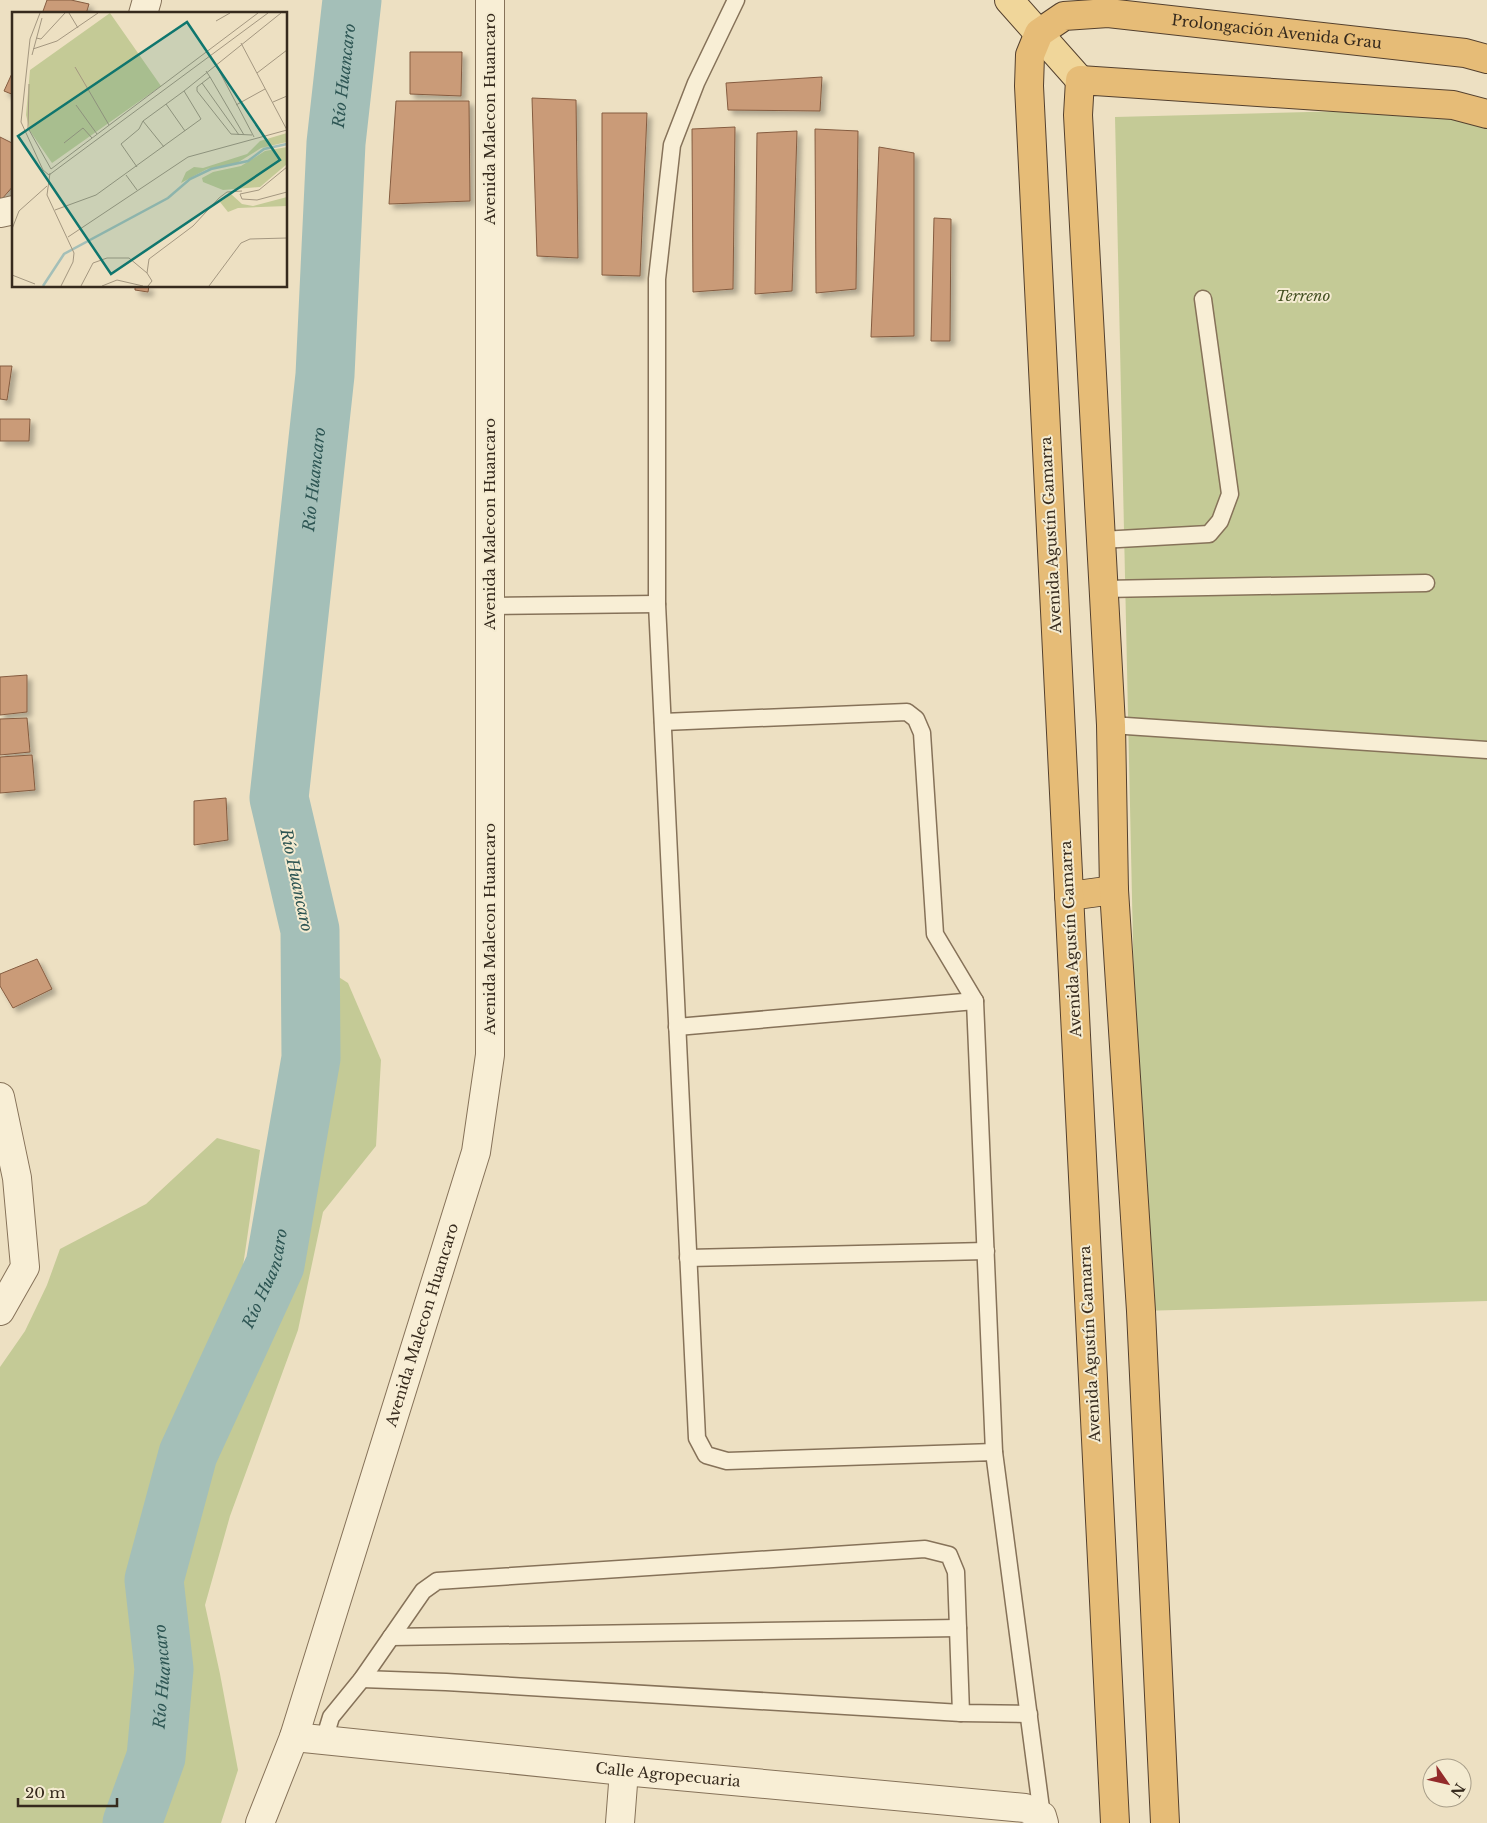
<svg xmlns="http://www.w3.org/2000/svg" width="1487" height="1823" viewBox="0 0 1487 1823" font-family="'Libre Baskerville',serif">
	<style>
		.green { fill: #c4ca96 }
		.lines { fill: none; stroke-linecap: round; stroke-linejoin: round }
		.river { stroke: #a4bfb8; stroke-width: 59 }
		.building { fill: #ca9b78; stroke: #855c40; filter: url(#shadow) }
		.service-casing { stroke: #867259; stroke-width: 19 }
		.minor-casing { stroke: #867259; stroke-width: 30 }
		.tertiary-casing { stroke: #867259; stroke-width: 30 }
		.primary-casing { stroke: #54402e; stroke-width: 30 }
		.trunk-casing { stroke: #54402e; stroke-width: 30 }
		.service { stroke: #f8eed5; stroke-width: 16 }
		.minor { stroke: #f8eed5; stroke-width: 28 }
		.tertiary { stroke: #f8eed5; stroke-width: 28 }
		.primary { stroke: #f0d69a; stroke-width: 28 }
		.trunk { stroke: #e6bc77; stroke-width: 28 }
		.labels { text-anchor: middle; stroke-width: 4; stroke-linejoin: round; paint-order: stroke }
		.street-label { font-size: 15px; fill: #362a1d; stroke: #f4ebd1 }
		.park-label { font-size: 15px; font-style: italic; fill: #465224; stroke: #f4ebd1 }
		.water-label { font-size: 16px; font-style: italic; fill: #2d5553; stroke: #f4ebd1 }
		.inset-river { fill: none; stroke: #a4bfb8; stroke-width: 2.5 }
		.inset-road { fill: none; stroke: #a49780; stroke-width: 1 }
		.view { fill: #0f766e; fill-opacity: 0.15; stroke: #0f766e; stroke-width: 2.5 }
		.inset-edge { fill: none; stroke: #362a1d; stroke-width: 2.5 }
	</style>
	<defs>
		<filter id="shadow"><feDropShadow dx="4.5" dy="4.5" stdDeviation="2.5" flood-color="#0004"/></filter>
	</defs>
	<rect width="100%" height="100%" fill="#ede0c2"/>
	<g class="green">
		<path d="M1465,108L1487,117V1301L1141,1311L1115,117Z"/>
		<path d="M323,967L348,983L381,1060L376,1146L323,1212L298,1330L230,1516L205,1605L220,1674L238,1770L221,1823H148L180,1740L178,1678L169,1587L191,1482L299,1236L327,1063Z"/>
		<path d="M217,1138L260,1150L243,1266L192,1387L149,1495L130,1564L141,1661L139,1752L109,1823H0V1367L25,1331L47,1285L60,1249L146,1204Z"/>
	</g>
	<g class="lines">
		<path class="river" id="s1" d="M132,1823L156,1757L164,1669L154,1580L188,1454L275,1265L311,1058L310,930L279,798L325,375L336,143L352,0"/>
	</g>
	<g class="building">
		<path d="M47,0H71L89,4L86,14H42Z"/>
		<path d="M410,52H462L461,96L410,94Z"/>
		<path d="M14,69V95L4,91Z"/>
		<path d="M822,77L820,111L728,110L726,83Z"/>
		<path d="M532,98L576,100L578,258L537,256Z"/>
		<path d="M396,101H469L470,201L389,204Z"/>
		<path d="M602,113H647L640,276L602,275Z"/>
		<path d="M735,127L733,289L693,292L692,129Z"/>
		<path d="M815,129L858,131L856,289L816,293Z"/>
		<path d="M797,131L792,291L755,294L757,133Z"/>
		<path d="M0,137L14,144V185L2,199L0,198Z"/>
		<path d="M879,147L914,153V336L871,337Z"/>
		<path d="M934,218L951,219L950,341H931Z"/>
		<path d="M135,286H149L148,292L135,290Z"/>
		<path d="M0,366H12L7,400L0,399Z"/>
		<path d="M0,419H30L29,441H0Z"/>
		<path d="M27,675V712L0,715V677Z"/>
		<path d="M27,718L30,752L0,755V719Z"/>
		<path d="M32,755L35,790L0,793V757Z"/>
		<path d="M226,798L228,840L194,845V801Z"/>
		<path d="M37,959L52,989L13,1008L0,986V974Z"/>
	</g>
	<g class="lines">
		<defs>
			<g id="service">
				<path d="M736,0L696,83L672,145L657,279V604L697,1438L706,1455L727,1461L994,1452L1042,1816"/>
				<path d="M1101,540L1209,534L1220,521L1230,494L1203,299"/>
				<path d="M1104,589L1426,583"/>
				<path d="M490,606L657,604"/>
				<path d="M663,722L907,712L916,719L922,733L935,934L975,1001L994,1452"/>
				<path d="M1111,725L1487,750"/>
				<path d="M677,1027L975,1001"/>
				<path d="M688,1258L986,1251"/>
				<path d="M391,1637L958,1628"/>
				<path d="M362,1679L446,1682L961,1713"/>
				<path d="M324,1740L331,1717L362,1679L423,1591L437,1581L925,1549L949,1555L956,1572L961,1713L1029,1714"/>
			</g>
			<g id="minor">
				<path d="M143,14L147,0"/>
				<path d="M0,213L14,210"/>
				<path d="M0,1097L17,1178L25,1267L0,1311"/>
				<path id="s2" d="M294,1737L624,1771L1025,1808L1042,1816L1044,1823"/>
				<path d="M620,1823L624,1771"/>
			</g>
			<g id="tertiary">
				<path id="s3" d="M260,1823L294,1737L476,1152L490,1055V0"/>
			</g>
			<path id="primary" d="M1009,0L1080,80"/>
			<g id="trunk">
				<path d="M1069,896L1114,890"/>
				<path id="s4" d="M1115,1823L1029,86L1030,55L1039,33L1064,16L1108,13L1465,53L1487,59"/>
				<path d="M1165,1823L1141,1311L1114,890L1111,725L1078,115L1080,80L1453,105L1487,114"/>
			</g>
		</defs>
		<use href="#service" class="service-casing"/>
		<use href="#minor" class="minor-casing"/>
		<use href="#tertiary" class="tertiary-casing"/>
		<use href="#primary" class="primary-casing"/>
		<use href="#trunk" class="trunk-casing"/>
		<use href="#service" class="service"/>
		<use href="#minor" class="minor"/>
		<use href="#tertiary" class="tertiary"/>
		<use href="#primary" class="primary"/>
		<use href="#trunk" class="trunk"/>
	</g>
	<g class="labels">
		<g class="street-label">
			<text dy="5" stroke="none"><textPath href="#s4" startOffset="2038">Prolongación Avenida Grau</textPath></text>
			<text transform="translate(490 119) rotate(-90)" y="5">Avenida Malecon Huancaro</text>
			<text transform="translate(490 524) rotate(-90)" y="5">Avenida Malecon Huancaro</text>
			<text transform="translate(1051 535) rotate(-93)" y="5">Avenida Agustín Gamarra</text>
			<text transform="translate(490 929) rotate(-90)" y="5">Avenida Malecon Huancaro</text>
			<text transform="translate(1071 939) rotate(-93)" y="5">Avenida Agustín Gamarra</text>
			<text dy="5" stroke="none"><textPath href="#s3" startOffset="524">Avenida Malecon Huancaro</textPath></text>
			<text transform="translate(1090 1344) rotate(-93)" y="5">Avenida Agustín Gamarra</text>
			<text dy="5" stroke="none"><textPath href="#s2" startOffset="376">Calle Agropecuaria</textPath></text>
		</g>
		<g class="park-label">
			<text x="1303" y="301">Terreno</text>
		</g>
		<g class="water-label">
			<text dy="6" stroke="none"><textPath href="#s1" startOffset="1786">Río Huancaro</textPath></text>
			<text dy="6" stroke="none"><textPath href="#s1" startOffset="1381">Río Huancaro</textPath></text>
			<text transform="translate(297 880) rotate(78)" y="6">Río Huancaro</text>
			<text dy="6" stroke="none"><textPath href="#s1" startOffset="571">Río Huancaro</textPath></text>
			<text dy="6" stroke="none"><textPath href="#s1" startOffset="151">Río Huancaro</textPath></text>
		</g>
	</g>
	<g transform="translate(12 12)">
		<rect width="275" height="275" fill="#ede0c2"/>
		<path d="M98,1L149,74L40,151L18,119L14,103L18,58ZM275,121V130L249,136L225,151L195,157L169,171L174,160L182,155L191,156L235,142L248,129ZM275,135V152L248,175L211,178L191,170L190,166L201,160L229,154L253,139ZM219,182L230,192L241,194L275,185V194L226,196L216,200L208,190Z" fill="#c4ca96"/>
		<path class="inset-river" d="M31,274L52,242L156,186L178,167L199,157L236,149L252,137L275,132"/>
		<path class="inset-road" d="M28,1L18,27L9,110L31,158L37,163L256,1M57,1L66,16M204,9L218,1M24,26L29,27L53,1M229,31L275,118M21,37L45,29L86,1M20,43L30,6M203,51L242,125M63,55L97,113M194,59L198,65L185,75V79L219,122L240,123M245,61L275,38M198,65L232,123M190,71L227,123M17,72L16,116L39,157L246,1M261,90L275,84M154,92L173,119M64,93L85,122M224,93L253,77M131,109L152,135M52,131L71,116L80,126M125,155L109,132L127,117L131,109L172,79M275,155L247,178L228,182L230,187L245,188L275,180M38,161L35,183L62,241L61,250L49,274M114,163L125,178M43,198L84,183L189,107L172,79L269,1M0,217L7,199L35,174M56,225L176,145L275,118M135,261L140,269L136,274M0,263L23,272M69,274L81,251L95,246H117L135,261L137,247L181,214L207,186L215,180L230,179M90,274L105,268L131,274M197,274L229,231L238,227L275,226"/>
		<path class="view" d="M175,10L268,148L99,262L6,124Z"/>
		<rect width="275" height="275" class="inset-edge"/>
	</g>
	<g transform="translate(1447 1783) rotate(124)"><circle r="24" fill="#f4ebd1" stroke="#a89e89"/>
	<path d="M0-4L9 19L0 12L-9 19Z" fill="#932b2b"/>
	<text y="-8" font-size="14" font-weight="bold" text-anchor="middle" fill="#362a1d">N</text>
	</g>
	<path d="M18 1798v8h99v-8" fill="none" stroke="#362a1d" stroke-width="2.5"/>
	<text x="25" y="1798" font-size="15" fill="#362a1d" stroke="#f4ebd1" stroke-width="4" paint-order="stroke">20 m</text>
</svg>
